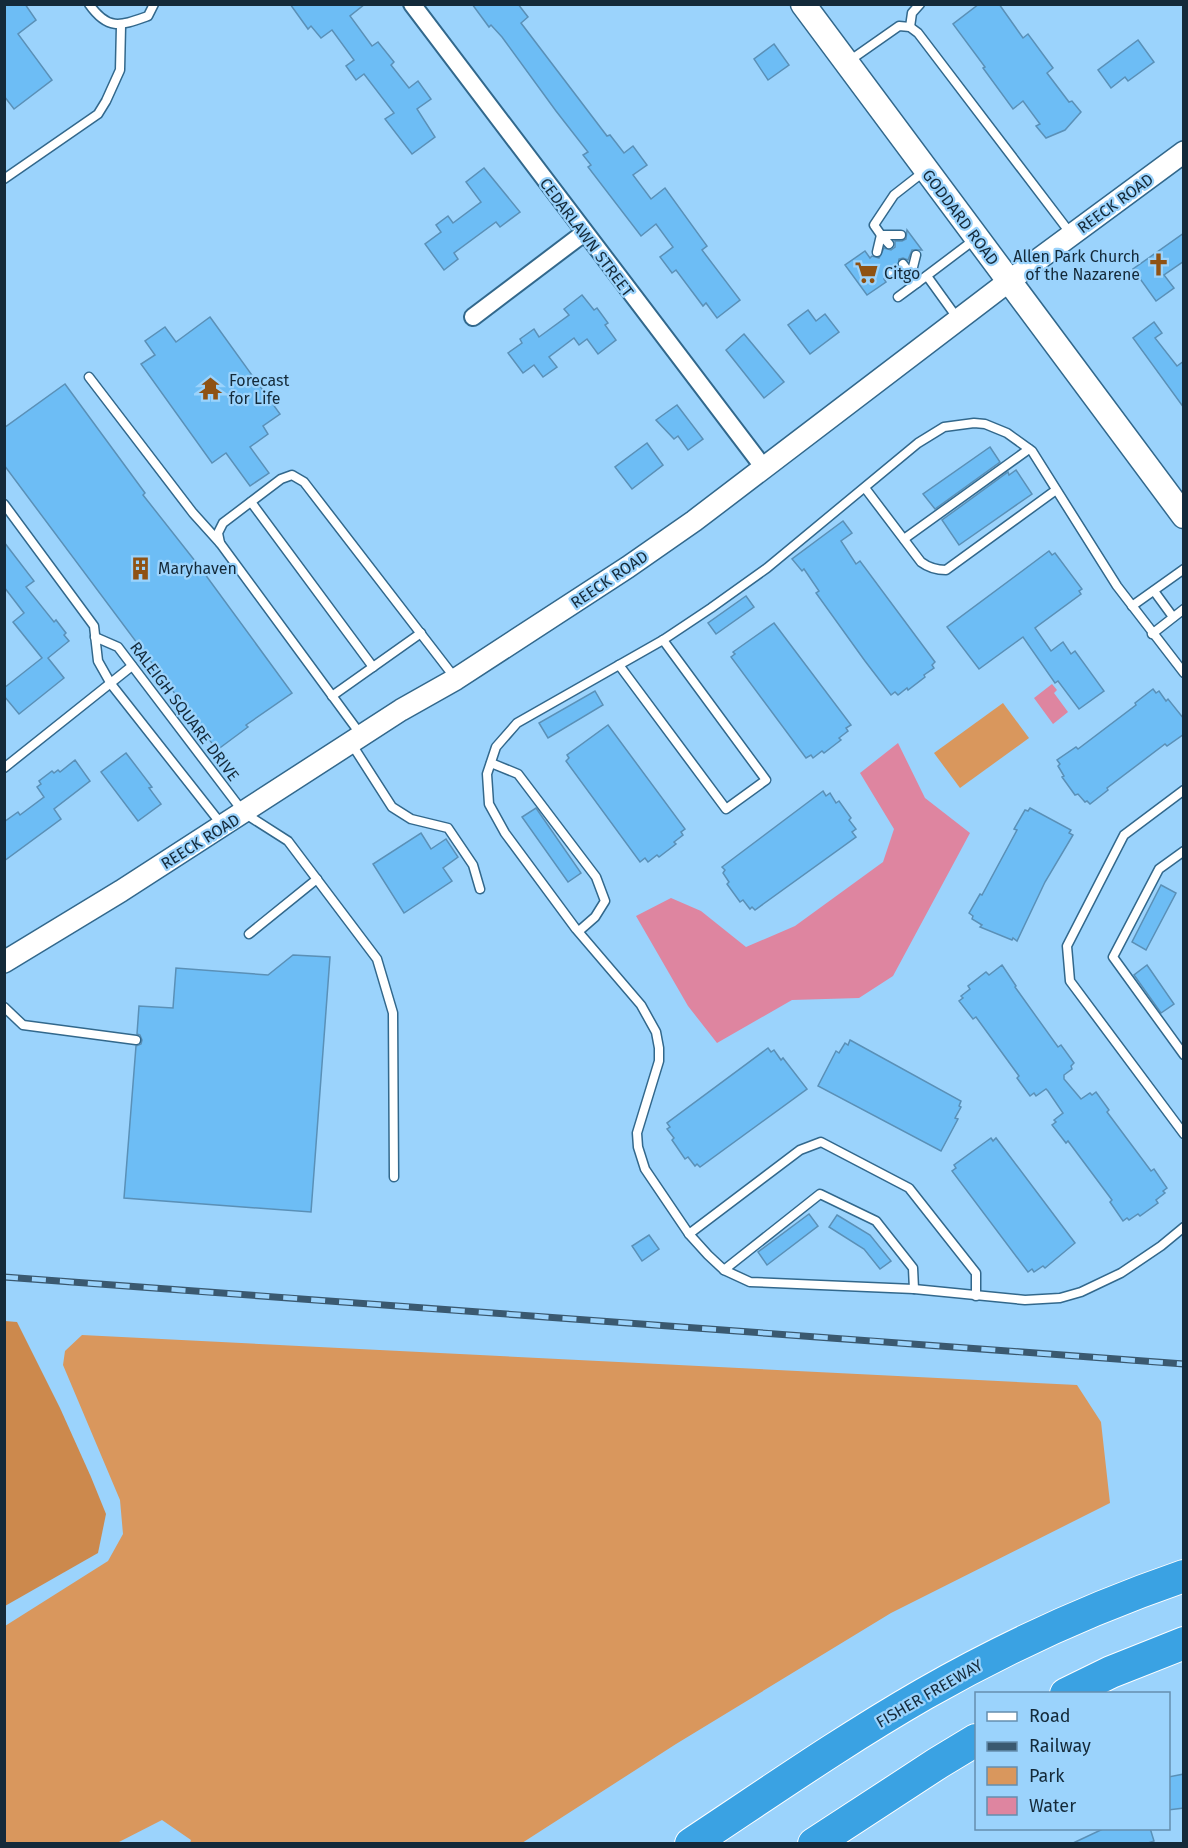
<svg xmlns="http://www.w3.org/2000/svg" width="1188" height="1848" viewBox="0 0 1188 1848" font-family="'Fira Sans',sans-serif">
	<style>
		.green { fill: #d9975d }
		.forest { fill: #cc894d }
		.water { fill: #de85a0 }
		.building { fill: #6dbdf5; stroke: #5a90b7; stroke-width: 1.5 }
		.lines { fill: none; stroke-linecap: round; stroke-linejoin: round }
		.service-casing { stroke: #32688c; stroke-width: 11 }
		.minor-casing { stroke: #32688c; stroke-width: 20 }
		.tertiary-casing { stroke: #32688c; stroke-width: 24 }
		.secondary-casing { stroke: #32688c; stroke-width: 27 }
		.motorway-casing { stroke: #fff; stroke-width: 34 }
		.service { stroke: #fff; stroke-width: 8 }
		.minor { stroke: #fff; stroke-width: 16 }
		.tertiary { stroke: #fff; stroke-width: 21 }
		.secondary { stroke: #fff; stroke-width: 24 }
		.motorway { stroke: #3aa2e3; stroke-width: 32 }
		.rail-casing { stroke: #3a5970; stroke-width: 7 }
		.rail { stroke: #9bd3fc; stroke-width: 4.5; stroke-dasharray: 14; stroke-linecap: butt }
		.labels { text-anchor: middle; stroke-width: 4.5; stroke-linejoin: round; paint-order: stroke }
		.street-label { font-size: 16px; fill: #142a3a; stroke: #9bd3fc }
		.poi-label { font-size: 16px; fill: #142a3a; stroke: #9bd3fc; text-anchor: start }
	</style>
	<rect width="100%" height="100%" fill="#9bd3fc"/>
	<g class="green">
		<path d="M1003,703L1029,738L960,788L934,753Z"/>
		<path d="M82,1335L1077,1385L1101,1422L1110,1503L891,1613L676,1744L522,1843H190L191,1840L162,1820L117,1843H5V1626L108,1561L123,1534L120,1500L63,1365L65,1351Z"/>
	</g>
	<path class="forest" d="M5,1321L17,1322L60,1408L91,1477L106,1514L98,1553L5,1606Z"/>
	<g class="water">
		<path d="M1052,684L1057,690L1054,693L1068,712L1053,724L1034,698Z"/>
		<path d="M898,743L925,798L970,833L893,976L859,998L792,1000L717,1043L688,1006L636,916L671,898L701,911L746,947L795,926L883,862L894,829L860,773Z"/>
	</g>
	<g class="building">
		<path d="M4,4H25L36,20L18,34L52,80L14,109L4,96Z"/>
		<path d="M290,4H365L350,16L372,46L378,42L394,62L391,65L409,88L418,81L431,99L417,109L435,137L412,154L385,119L394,113L364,74L356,80L346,66L354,60L332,30L321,38L311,26L308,29Z"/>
		<path d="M472,4H518L528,17L521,23L607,136L610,135L624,153L633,146L647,165L633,175L651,199L665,188L707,246L702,250L740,300L717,318L706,303L703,306L676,270L672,273L660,257L673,247L656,224L641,236L588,167L591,165L583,155L588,152L556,111L502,37L491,25L489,27Z"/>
		<path d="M979,4H999L1023,38L1028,34L1053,68L1047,73L1069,102L1072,101L1081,112L1065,130L1046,138L1036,126L1040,124L1023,101L1013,109L983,68L985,67L953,24Z"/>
		<path d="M1138,40L1154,62L1128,81L1125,77L1111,88L1098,70Z"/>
		<path d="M774,44L789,65L768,80L754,59Z"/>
		<path d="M484,168L520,212L500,227L496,222L454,253L458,259L444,270L425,244L441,232L436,225L448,216L453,223L481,202L466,182Z"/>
		<path d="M907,230L922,250H912L908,260L903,258L899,259L898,267H890L887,270V277L884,279L886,282L867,295L845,265L865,251L870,258L872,256L879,258L884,248L891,250L895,247V241H902L906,239Z"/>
		<path d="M1184,233V261L1164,275L1174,288L1156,301L1133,269Z"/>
		<path d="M582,295L594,310L597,308L608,323L605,325L616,340L598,354L587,339L579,345L574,338L549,357L557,367L543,377L534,365L523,373L508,353L522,343L520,339L534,329L539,337L569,315L564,309Z"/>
		<path d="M808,310L816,321L825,314L839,332L810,354L788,325Z"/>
		<path d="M210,317L280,414L263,426L268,434L250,447L269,473L250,486L226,453L212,463L141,364L155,355L145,341L165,327L176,342Z"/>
		<path d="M1154,322L1162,333L1155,338L1177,366L1184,361V408L1133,338Z"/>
		<path d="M744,334L784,382L764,398L726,350Z"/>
		<path d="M65,384L145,493L143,495L199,566L292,693L246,725L248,727L217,750L4,465V428Z"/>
		<path d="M677,405L703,439L688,450L678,436L674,439L656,420Z"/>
		<path d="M647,443L663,465L632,489L615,467Z"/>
		<path d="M990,447L1000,462L935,509L923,494Z"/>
		<path d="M1016,470L1032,494L959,545L942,520L1008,472L1009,475Z"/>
		<path d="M843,521L852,533L841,541L856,564L860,561L935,662L932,665L934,668L924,675L925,677L908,690L907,688L898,695L895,692L891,695L865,661L816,593L819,591L804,569L802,571L792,559Z"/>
		<path d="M4,542L34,581L26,587L54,622L56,620L66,633L64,635L69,641L48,658L64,678L19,714L4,696V688L42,658L13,622L24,613L4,587Z"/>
		<path d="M1049,551L1052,555L1055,553L1082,589L1079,591L1081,594L1035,628L1051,651L1063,642L1071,654L1075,651L1104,691L1079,709L1058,681L1055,683L1023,637L979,669L947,627Z"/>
		<path d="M746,596L754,607L716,634L708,623Z"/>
		<path d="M774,623L851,725L846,728L848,731L839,738L841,740L824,753L822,751L813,758L811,755L806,758L731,657L735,654L733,652Z"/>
		<path d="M1153,689L1156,693L1159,691L1166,701L1168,699L1184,719V734L1167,746L1165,744L1107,788L1108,790L1090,804L1087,801L1085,802L1078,794L1075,795L1062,777L1064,776L1058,766L1060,764L1057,760L1076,747L1078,749L1136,705L1135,703Z"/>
		<path d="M595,691L603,705L548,738L539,723Z"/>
		<path d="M608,725L685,829L681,832L683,835L674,842L676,844L659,857L657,855L648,862L645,858L640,862L566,761L569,758L567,755Z"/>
		<path d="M126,753L152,787L149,788L161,804L138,821L101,772Z"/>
		<path d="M75,760L90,781L54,809L61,819L4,861V822L18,812L20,815L44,797L37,787L41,784L39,781L52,771L54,773L58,770L60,772Z"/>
		<path d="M823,791L826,796L830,793L836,803L839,801L851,818L849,820L856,829L852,832L856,837L755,910L752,907L750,909L743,900L740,902L727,884L729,882L723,873L725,870L722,867Z"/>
		<path d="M536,808L581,873L568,882L522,817Z"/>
		<path d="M1030,808L1071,830L1069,833L1073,835L1045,882L1017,941L1013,938L1012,940L980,927L982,925L972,919L973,916L969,913L980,894L982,895L1017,830L1014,829L1025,810L1028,811Z"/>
		<path d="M421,833L431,849L446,839L458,857L443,868L452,881L404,913L373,864Z"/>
		<path d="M1161,885L1176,893L1146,950L1132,942Z"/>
		<path d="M293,955L330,957L311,1212L124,1198L136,1046L141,1044L142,1040L140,1035L137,1034L139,1006L173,1008L176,968L268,975Z"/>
		<path d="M1002,965L1016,986L1015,987L1058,1047L1061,1045L1074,1063L1071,1066L1072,1069L1064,1075V1079L1081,1099L1090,1093L1092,1095L1096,1092L1109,1110L1107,1112L1151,1171L1154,1169L1167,1188L1163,1191L1165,1193L1156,1200L1158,1203L1140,1216L1138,1214L1129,1220L1127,1218L1123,1221L1110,1202L1112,1200L1068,1141L1066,1143L1052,1125L1056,1122L1054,1120L1063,1113L1048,1091L1046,1089L1036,1096L1034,1093L1030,1096L1017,1078L1019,1076L976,1017L973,1019L959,1001L963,998L961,996L970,989L968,986L986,972L989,975Z"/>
		<path d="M1147,965L1174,1004L1161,1013L1134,975Z"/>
		<path d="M850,1040L961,1101L959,1106L961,1107L955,1118L958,1119L941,1151L818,1086L836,1051L839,1053L845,1043L848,1045Z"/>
		<path d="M768,1048L771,1052L774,1050L781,1060L783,1058L807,1089L700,1167L697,1164L695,1166L688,1157L685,1159L672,1140L674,1138L667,1129L670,1127L667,1123Z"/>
		<path d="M991,1138L993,1141L996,1138L1075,1243L1045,1268L1043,1266L1034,1272L1032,1269L1028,1272L952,1171L956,1168L954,1165Z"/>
		<path d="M809,1214L818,1226L767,1265L758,1252Z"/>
		<path d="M837,1215L870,1235L891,1261L880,1269L864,1249L829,1227Z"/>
		<path d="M649,1235L659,1249L642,1261L632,1246Z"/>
		<path d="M1184,1774V1808L1168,1810V1777Z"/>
		<path d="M1105,1828H1150L1154,1841L1145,1844H1071Z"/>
	</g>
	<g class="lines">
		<defs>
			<g id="service">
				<path d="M89,4C108,31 120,26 148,16L154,4"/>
				<path d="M910,27L912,13L920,4"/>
				<path d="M849,61L899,26L910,27L918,33L1071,234"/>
				<path d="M4,179L98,114L106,101L120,70L121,26"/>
				<path d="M901,235H881L874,225L894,195L926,170"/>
				<path d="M877,252L881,235L889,244"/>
				<path d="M903,264L917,283L974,240"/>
				<path d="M892,273L911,275L916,255"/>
				<path d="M927,276L958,319"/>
				<path d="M898,297L917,283"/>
				<path d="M89,377L193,513L220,543"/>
				<path d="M865,488L921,562C929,568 936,570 946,570L1056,490"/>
				<path d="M251,502L373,667"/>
				<path d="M4,504L94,626L98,661L111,684L222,825"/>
				<path d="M904,539L1029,449"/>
				<path d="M1154,591L1173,617"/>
				<path d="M1132,606L1184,569"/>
				<path d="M1152,634L1184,609"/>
				<path d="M95,637L118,647L244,813L288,841L377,959L393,1013L394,1177"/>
				<path d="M619,665L726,809L766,780L663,640"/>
				<path d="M1184,673L1117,586L1032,451L1007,433L985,424L974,423L944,427L918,443L767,568L711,608L663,640L517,723L496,747L487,774L489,804L505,833L576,929L641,1005L656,1032L659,1048V1061L637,1133L638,1147L645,1169L689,1234L708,1255L724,1270L750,1282L914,1289L1025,1300L1060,1298L1081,1292L1121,1273L1161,1246L1184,1227"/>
				<path d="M332,696L421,633"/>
				<path d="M361,735L220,543L218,533L223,523L281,479L292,475L304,482L455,678"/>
				<path d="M351,743L392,807L411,819L448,828L473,865L480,889"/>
				<path d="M491,763L518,774L596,877L605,901L595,917L579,931"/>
				<path d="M4,768L132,666"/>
				<path d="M1184,790L1124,835L1067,946L1070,981L1184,1134"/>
				<path d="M1184,851L1159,869L1113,957L1184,1055"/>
				<path d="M249,934L317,879"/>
				<path d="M4,1007L23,1025L136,1040"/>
				<path d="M689,1234L800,1150L821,1142L909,1188L976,1273V1296"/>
				<path d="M724,1270L820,1194L876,1221L913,1268L914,1289"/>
			</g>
			<g id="minor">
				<path d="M412,4L764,468"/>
				<path d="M473,317L584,233"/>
			</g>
			<path id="tertiary" d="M4,962L121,891L401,710L456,679L628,567L694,521L1009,281L1184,152"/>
			<path id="secondary" d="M803,4L1184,516"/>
			<g id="motorway">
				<path d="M1066,1694L1111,1672L1184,1643"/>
				<path d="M691,1844C768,1793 844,1740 924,1694C1006,1647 1094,1607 1184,1576"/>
				<path d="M814,1844L938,1763L976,1740"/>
			</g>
		</defs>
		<use href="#service" class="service-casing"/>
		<use href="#minor" class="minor-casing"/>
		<use href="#tertiary" class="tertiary-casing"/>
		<use href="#secondary" class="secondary-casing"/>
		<use href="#motorway" class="motorway-casing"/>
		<use href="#service" class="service"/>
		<use href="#minor" class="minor"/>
		<use href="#tertiary" class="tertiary"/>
		<use href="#secondary" class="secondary"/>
		<use href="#motorway" class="motorway"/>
		<defs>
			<path id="rail" d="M4,1277L1184,1364"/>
		</defs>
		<use href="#rail" class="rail-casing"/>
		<use href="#rail" class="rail"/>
	</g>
	<defs>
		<symbol id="church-bare" viewBox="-9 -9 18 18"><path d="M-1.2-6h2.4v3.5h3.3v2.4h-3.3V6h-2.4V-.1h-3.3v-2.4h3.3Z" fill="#8f5213" stroke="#9bd3fc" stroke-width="2.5" paint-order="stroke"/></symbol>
		<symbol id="supermarket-bare" viewBox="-9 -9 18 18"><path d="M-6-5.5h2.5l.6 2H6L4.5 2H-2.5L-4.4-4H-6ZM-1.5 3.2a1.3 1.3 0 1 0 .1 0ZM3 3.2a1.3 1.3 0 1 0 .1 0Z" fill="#8f5213" stroke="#9bd3fc" stroke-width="2.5" paint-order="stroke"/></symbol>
		<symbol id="temple-bare" viewBox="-9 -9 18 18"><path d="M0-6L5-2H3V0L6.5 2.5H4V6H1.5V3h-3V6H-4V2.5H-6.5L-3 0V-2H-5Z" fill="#8f5213" stroke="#9bd3fc" stroke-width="2.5" paint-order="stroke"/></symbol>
		<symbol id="building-bare" viewBox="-9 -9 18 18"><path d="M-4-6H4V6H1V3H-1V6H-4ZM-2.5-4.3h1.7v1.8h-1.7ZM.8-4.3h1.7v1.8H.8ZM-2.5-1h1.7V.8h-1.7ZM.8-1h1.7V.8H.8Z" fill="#8f5213" stroke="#9bd3fc" stroke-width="2.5" paint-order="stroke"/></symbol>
	</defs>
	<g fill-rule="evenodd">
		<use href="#church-bare" x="1142" y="248" width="33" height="33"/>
		<use href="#supermarket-bare" x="850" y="256" width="33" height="33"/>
		<use href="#temple-bare" x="194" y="372" width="33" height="33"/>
		<use href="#building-bare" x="124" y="552" width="33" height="33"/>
	</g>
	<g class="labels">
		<g class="street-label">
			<text transform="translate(1115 203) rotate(-36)" y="6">REECK ROAD</text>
			<text transform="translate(961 217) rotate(53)" y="6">GODDARD ROAD</text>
			<text transform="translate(587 237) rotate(53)" y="6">CEDARLAWN STREET</text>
			<text transform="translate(609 579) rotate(-34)" y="6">REECK ROAD</text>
			<text transform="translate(185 711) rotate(53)" y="6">RALEIGH SQUARE DRIVE</text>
			<text transform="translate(200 841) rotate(-32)" y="6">REECK ROAD</text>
			<text transform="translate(929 1693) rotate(-30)" y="6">FISHER FREEWAY</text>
		</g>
		<g class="poi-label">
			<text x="1140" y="262" text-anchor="end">Allen Park Church<tspan x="1140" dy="18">of the Nazarene</tspan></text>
			<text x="884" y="279">Citgo</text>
			<text x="229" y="386">Forecast<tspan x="229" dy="18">for Life</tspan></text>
			<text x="158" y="574">Maryhaven</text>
		</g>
	</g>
	<rect width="1188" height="1848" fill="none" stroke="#142a3a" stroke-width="12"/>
	<rect x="975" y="1692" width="195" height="138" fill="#9bd3fc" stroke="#658fae" stroke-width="1.5"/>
	<rect x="987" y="1712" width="30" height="9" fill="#ffffff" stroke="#658fae" stroke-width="1.5"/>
	<text x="1029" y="1722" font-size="18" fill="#142a3a">Road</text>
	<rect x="987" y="1742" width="30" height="9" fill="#3a5970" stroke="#658fae" stroke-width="1.5"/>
	<text x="1029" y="1752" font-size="18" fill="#142a3a">Railway</text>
	<rect x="987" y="1767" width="30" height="18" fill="#d9975d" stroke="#658fae" stroke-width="1.5"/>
	<text x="1029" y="1782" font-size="18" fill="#142a3a">Park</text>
	<rect x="987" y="1797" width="30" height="18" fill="#de85a0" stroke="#658fae" stroke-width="1.5"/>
	<text x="1029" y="1812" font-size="18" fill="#142a3a">Water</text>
</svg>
